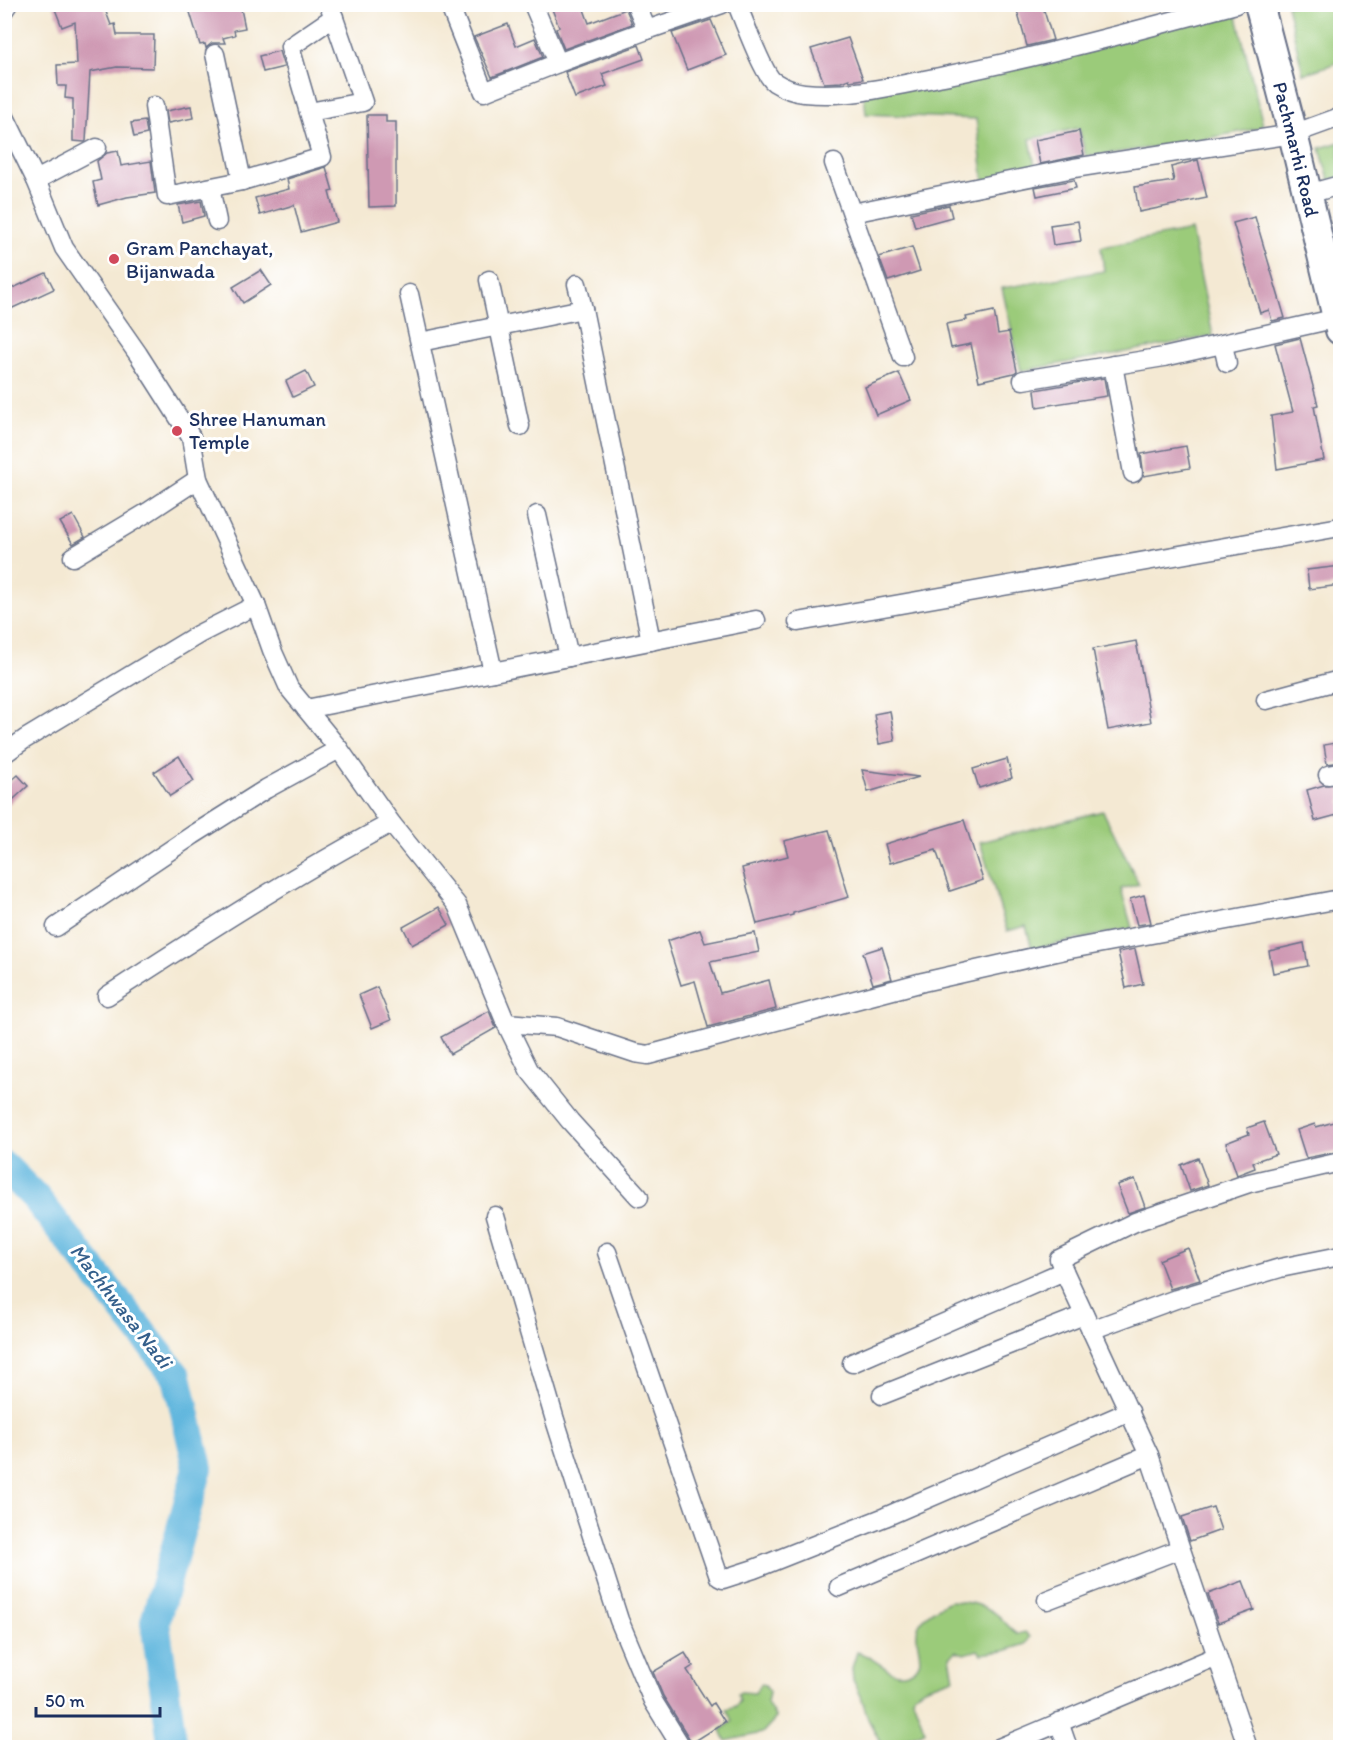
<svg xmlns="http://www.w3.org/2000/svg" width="1345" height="1752" viewBox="0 0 1345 1752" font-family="Itim,sans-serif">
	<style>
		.green { fill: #9bcb7a; stroke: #5b7d6c; stroke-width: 1.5 }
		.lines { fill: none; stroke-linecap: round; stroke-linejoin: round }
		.river { stroke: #62b7de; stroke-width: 30 }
		.building { fill: #cf99b3 }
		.minor-casing { stroke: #677087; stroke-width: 21 }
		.primary-casing { stroke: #677087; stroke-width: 32 }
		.minor { stroke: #fff; stroke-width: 18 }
		.primary { stroke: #fff; stroke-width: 28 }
		.poi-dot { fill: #d1495b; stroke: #fff; stroke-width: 2 }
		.labels { text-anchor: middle; stroke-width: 6; stroke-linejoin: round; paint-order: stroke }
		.street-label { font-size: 20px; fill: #1b2f5e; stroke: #fff }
		.poi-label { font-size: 20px; fill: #1b2f5e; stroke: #fff; text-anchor: start }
		.water-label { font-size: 21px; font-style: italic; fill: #345f8b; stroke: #fff }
	</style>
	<rect width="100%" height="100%" fill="#fff"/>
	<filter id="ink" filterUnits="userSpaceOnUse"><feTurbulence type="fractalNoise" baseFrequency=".0167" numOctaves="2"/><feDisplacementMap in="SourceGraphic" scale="12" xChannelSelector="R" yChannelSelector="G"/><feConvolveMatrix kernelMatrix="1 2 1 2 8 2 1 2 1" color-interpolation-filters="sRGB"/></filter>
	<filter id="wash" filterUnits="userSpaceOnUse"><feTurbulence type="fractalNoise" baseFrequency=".008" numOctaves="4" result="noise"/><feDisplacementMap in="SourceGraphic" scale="24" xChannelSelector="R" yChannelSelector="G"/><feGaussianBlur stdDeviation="1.35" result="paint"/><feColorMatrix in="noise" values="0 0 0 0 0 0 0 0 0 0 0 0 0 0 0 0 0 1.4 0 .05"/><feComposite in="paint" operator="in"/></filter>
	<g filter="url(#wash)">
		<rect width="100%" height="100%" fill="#f4e9d3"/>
		<g class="green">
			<path d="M1287,5H1340V62L1303,74Z"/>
			<path d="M1235,8L1263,125L1260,128L1183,143L1086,157L1079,128L1030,139L1036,171L984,182L976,119L866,114L864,95Z"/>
			<path d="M1340,142V177L1329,180L1320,148Z"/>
			<path d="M1191,230L1213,336L1021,371L1002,288L1104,271L1101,247Z"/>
			<path d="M1103,811L1139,884L1121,889L1132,928L1032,949L1026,926L1007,931L980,842Z"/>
			<path d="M950,1601C968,1602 986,1604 1000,1617C1006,1623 1010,1629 1018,1634L1025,1632L1030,1637L1026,1644L1004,1651L981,1654L978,1650L965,1654L955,1651L950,1657L954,1678L924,1688L914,1695L913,1699L925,1731L887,1746L882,1745L868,1719L861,1696L853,1680L852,1668L857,1652C871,1655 888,1673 898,1674C903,1675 908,1673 912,1671C929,1661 912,1642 918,1627C923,1614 939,1607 950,1601Z"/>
			<path d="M760,1684L765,1685L769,1692L767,1703L776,1718L762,1733L726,1741L721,1730L733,1721L727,1709L736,1706L740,1701L738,1694L740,1692L755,1693Z"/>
		</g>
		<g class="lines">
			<path class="river" d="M4,1166L35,1197L177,1377L198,1468L155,1622L173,1748"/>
		</g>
		<g id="blocks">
			<g class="building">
				<path d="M53,4H103L111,25L115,24L117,35H154L153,68L117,67L90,72L86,141L85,142L73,141V99L65,98L66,86H58L57,65L77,64L75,22L62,27Z"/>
				<path d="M203,4H213L214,7L240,4L245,28L234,30L235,35L223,38L225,43H212L206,48L205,44L200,45L189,9Z"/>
				<path d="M550,4H582L589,23L626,9L632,24L564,49L556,29L559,27Z"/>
				<path d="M1023,4H1042L1053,40L1027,46L1016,7Z"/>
				<path d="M711,20L726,55L687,70L672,33Z"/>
				<path d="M508,24L516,46L535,38L543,57L492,77L474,37Z"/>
				<path d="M848,38L863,79L850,81L849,79L841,82L824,83L811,49Z"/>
				<path d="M639,45L644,59L602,74L607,86L575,98L565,72Z"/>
				<path d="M279,51L284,67L263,72L259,56Z"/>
				<path d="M191,106L193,118L168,123L166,111Z"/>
				<path d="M367,115H386V122H396V206L369,207Z"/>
				<path d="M145,121L147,134L134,137L131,123Z"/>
				<path d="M1079,131L1084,155L1040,164L1035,140Z"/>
				<path d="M118,151L121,166L151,161L155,193L127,197L98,205L93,182L101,180L97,161L107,153Z"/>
				<path d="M1198,160L1207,198L1139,212L1135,187L1174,181L1171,167Z"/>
				<path d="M326,167L333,191L329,192L337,222L301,232L294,205L260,215L255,198L289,189L287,179Z"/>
				<path d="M1074,180L1076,188L1037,196L1035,187Z"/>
				<path d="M201,201L204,216L182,222L178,205Z"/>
				<path d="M949,205L952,217L915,227L911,213Z"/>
				<path d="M1255,217L1285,318L1272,321L1269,310L1260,313L1233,223Z"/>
				<path d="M1078,221L1081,241L1053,245L1050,225Z"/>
				<path d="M912,247L920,271L888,281L879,257Z"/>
				<path d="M261,270L271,285L243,303L233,287Z"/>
				<path d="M46,273L54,289L4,312V292Z"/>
				<path d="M994,311L998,334L1009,332L1017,371L1014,373L979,381L971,344L951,348L946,324L967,320L966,317Z"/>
				<path d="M1300,338L1318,405L1314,406L1324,460L1277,469L1271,416L1293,412L1275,344Z"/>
				<path d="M306,371L314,387L293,397L286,381Z"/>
				<path d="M899,373L911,400L876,415L865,387Z"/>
				<path d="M1104,378L1107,396L1037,407L1035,390Z"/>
				<path d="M1186,446L1190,468L1144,476L1141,454Z"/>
				<path d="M73,515L85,537L73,544L60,522Z"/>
				<path d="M1341,566V585L1309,589L1307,570Z"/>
				<path d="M1136,641L1151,722L1108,730L1093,649Z"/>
				<path d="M890,711L895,741L879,744L874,714Z"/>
				<path d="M1341,742V762L1327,764L1324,745Z"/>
				<path d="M179,756L194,781L170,796L154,772Z"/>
				<path d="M1007,759L1012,778L979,788L973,769Z"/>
				<path d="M862,770L885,773L919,777L868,792Z"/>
				<path d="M18,775L28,786L4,808V787Z"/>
				<path d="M1341,784V814L1315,821L1307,790L1324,785Z"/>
				<path d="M964,820L983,880L950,891L936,850L890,863L885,844Z"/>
				<path d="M829,830L849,897L793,913V915L757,924L742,868L788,856L784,841Z"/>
				<path d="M1144,895L1151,923L1137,925L1130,899Z"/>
				<path d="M439,907L449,925L412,945L403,927Z"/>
				<path d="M700,930L705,943L755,933L759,952L710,962L720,993L769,980L776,1009L708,1027L695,981L681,985L667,941Z"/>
				<path d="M1304,943L1308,966L1273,973L1269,951Z"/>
				<path d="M882,947L892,979L873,984L863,953Z"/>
				<path d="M1135,949L1143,984L1126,988L1118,952Z"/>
				<path d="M377,987L391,1020L372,1028L359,995Z"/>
				<path d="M489,1011L496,1028L450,1054L441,1037Z"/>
				<path d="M1341,1120V1151L1306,1158L1297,1130L1315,1124L1316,1127Z"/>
				<path d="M1264,1122L1276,1154L1253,1162L1255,1168L1237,1175L1226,1143L1249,1134L1247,1128Z"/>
				<path d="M1198,1158L1208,1185L1190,1191L1181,1165Z"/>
				<path d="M1135,1179L1145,1207L1128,1213L1117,1185Z"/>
				<path d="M1188,1248L1200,1280L1170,1289L1159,1260Z"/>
				<path d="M1213,1507L1221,1530L1190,1541L1182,1517Z"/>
				<path d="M1243,1581L1254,1610L1218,1623L1208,1594Z"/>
				<path d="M685,1653L693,1666L687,1670L710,1706L713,1703L725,1722L692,1743L663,1696L653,1672Z"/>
			</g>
		</g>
	</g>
	<g filter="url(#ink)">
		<use href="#blocks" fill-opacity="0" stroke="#677087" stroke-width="1.5"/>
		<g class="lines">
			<defs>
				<g id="minor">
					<path d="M449,4L484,92L558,63L533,4"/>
					<path d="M636,4L647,30L722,4"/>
					<path d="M737,4C743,19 764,75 774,82C782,87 794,92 804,93C850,98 898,85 944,76C1042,56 1139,30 1236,4"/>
					<path d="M4,10L8,4"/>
					<path d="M215,54L242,181L322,157L290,47L334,17"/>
					<path d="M558,63L647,30"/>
					<path d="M154,106L167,196L242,181"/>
					<path d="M309,112L363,102L329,4"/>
					<path d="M4,115L36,180L64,248L138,354L191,437L198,479L256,605L272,650L289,688L339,749L391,823L457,905L506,1023L529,1070L570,1121L639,1197"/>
					<path d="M834,163L903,357"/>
					<path d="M36,180L97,148"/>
					<path d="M210,188L217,221"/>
					<path d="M1308,194L1340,185"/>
					<path d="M852,213L1074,168L1293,134L1340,117"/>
					<path d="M489,280L520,426"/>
					<path d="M409,294L493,672"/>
					<path d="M583,309L651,641"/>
					<path d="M420,342L583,309L577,284"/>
					<path d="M1223,345L1227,363"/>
					<path d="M1113,365L1133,473"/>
					<path d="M1023,380L1164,357L1338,318"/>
					<path d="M537,515L569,657"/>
					<path d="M73,557L148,512L198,479"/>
					<path d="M798,622L1340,527"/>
					<path d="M1266,700L1340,680"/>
					<path d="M306,709L756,620"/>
					<path d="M4,754L25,739L199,634L256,605"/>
					<path d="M1328,775L1340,773"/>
					<path d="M56,927L193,835L266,789L339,749"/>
					<path d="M107,996C201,935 292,876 391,823"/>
					<path d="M506,1023L557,1027L635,1053L648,1055L923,982L1065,950L1340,899"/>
					<path d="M495,1216L555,1420L619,1620L653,1701L682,1748"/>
					<path d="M607,1252L719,1577L723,1579L754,1569L885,1517L1130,1411"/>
					<path d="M1064,1271L1059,1259L1135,1222L1249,1183L1340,1162"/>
					<path d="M1091,1330L1176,1299L1280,1268L1340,1256"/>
					<path d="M852,1363L1064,1271L1149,1455L1248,1748"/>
					<path d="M882,1395L1084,1315"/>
					<path d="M839,1587L1149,1455"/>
					<path d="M1047,1600L1180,1549"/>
					<path d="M1059,1722L1068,1748"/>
					<path d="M999,1748L1217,1656"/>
				</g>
				<g id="primary">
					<path id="s1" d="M1259,4L1293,134L1340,330"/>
				</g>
			</defs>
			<use href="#minor" class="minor-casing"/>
			<use href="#primary" class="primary-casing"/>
			<use href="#minor" class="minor"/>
			<use href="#primary" class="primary"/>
		</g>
	</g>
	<g class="poi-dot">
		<circle cx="114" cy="259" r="6"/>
		<circle cx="177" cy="431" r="6"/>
	</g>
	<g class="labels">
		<g class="street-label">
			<text dy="7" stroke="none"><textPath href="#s1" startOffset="150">Pachmarhi Road</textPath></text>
		</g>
		<g class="poi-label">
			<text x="126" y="255">Gram Panchayat,<tspan x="126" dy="23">Bijanwada</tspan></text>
			<text x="189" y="426">Shree Hanuman<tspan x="189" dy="23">Temple</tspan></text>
		</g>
		<g class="water-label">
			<text transform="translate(121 1306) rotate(52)" y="7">Machhwasa Nadi</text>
		</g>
	</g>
	<rect width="1345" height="1752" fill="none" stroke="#fff" stroke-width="24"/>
	<path d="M36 1707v9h124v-9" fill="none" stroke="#1b2f5e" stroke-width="3"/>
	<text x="45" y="1707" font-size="18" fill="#1b2f5e" stroke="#ffffff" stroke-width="4.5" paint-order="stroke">50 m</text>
</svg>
